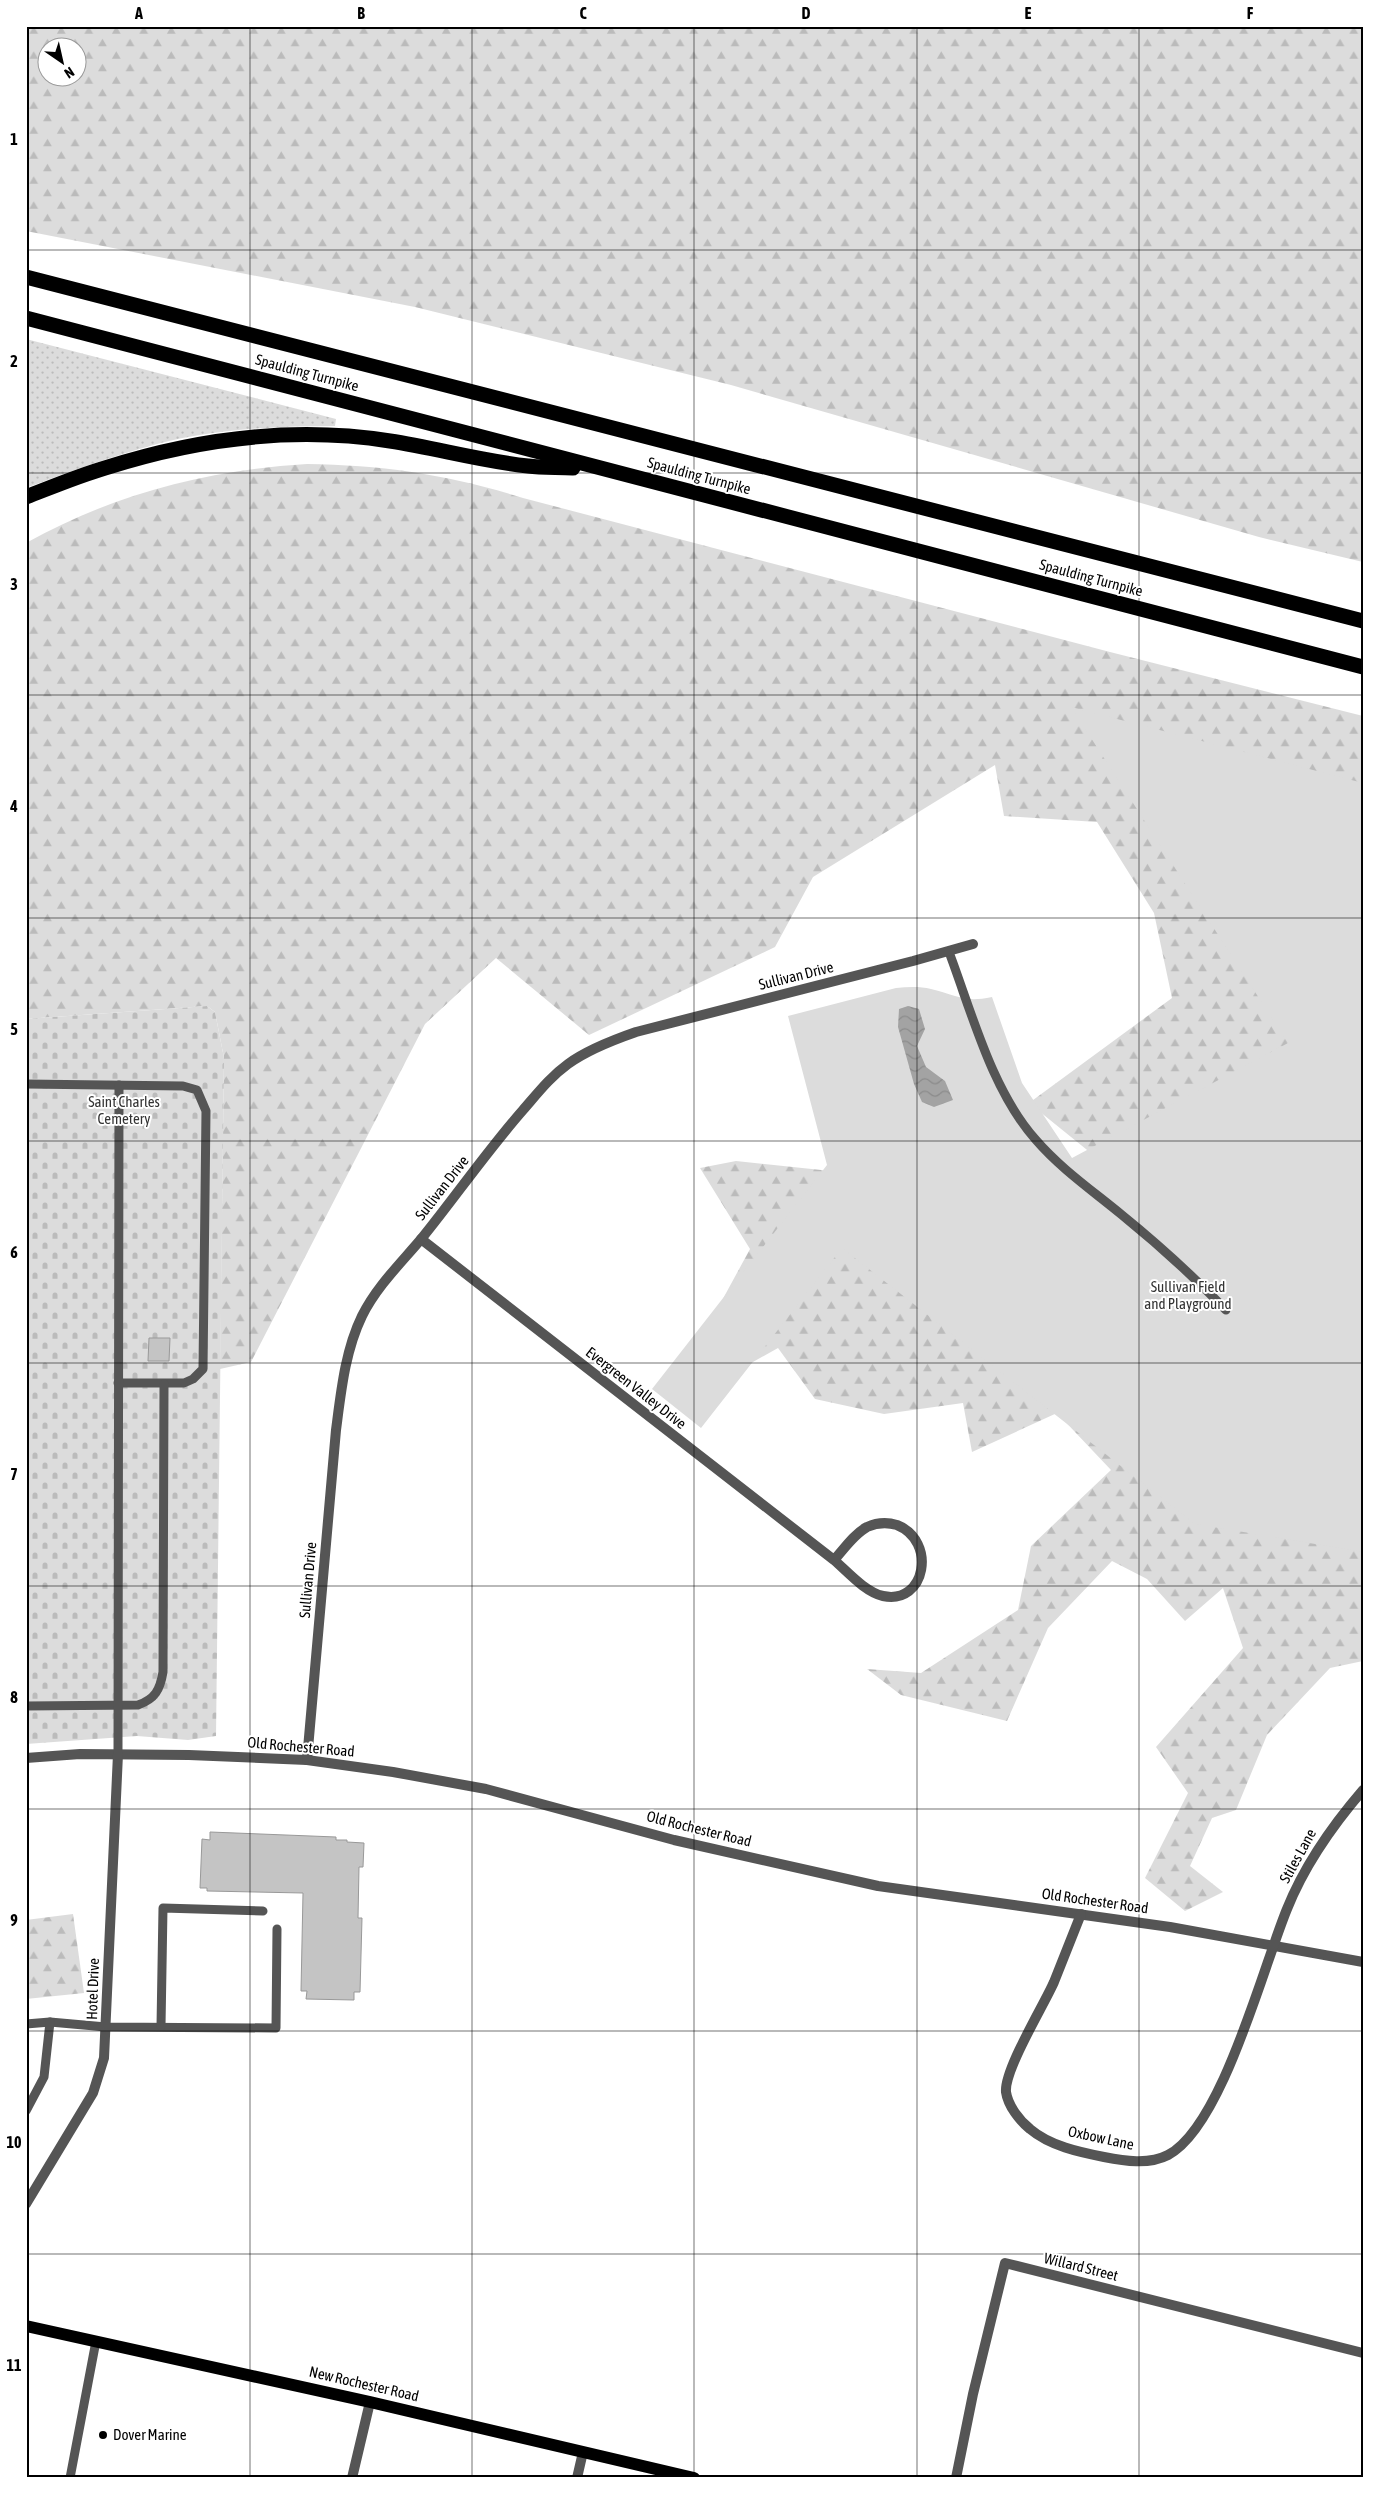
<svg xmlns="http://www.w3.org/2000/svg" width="1389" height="2504" viewBox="0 0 1389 2504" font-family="'Asap Condensed',sans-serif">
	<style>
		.grass { fill: url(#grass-dots) }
		.forest { fill: url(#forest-firs); fill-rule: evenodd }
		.cemetery { fill: url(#cemetery-stones) }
		.green { fill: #dcdcdc }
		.water { fill: url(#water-waves) }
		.building { fill: #c4c4c4; stroke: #999 }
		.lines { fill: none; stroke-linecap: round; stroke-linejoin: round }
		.lane { stroke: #555; stroke-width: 9 }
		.street { stroke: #555; stroke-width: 10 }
		.primary { stroke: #000; stroke-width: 12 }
		.highway { stroke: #000; stroke-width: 15 }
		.grid { fill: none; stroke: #000; stroke-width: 1; stroke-opacity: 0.55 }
		.poi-dot { fill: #000; stroke: #fff; stroke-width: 2 }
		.labels { text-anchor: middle; stroke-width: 4; stroke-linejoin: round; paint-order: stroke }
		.street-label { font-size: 15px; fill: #000; stroke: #fff }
		.park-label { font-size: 15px; fill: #333; stroke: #fff }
		.poi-label { font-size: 15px; fill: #000; stroke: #fff; text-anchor: start }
		.neatline { fill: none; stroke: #000; stroke-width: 2 }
		.grid-label { font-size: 16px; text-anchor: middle; font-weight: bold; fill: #000 }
	</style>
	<defs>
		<pattern id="grass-dots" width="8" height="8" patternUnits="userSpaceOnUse" patternTransform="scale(1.25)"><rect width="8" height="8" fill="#dcdcdc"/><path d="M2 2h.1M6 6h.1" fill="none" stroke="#bbb" stroke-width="1.8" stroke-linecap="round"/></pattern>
		<pattern id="forest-firs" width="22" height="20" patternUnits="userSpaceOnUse" patternTransform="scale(1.25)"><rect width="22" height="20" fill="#dcdcdc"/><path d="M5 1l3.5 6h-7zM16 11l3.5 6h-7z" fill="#bbb"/></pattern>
		<pattern id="cemetery-stones" width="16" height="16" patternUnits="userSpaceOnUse" patternTransform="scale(1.25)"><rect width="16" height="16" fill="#dcdcdc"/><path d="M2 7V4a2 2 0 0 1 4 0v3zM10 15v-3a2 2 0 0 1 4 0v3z" fill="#bbb"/></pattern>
		<pattern id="water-waves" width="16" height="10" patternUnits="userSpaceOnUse" patternTransform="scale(1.25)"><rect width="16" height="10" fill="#a3a3a3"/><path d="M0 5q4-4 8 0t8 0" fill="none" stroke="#8b8b8b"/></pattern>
	</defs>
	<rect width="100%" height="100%" fill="#fff"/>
	<path class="grass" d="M26,339L336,419L335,426C275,426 215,429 157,444C112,456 69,472 26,488Z"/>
	<g class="forest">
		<path d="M26,26H1363V562L1259,537L731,385L415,307L26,231ZM48,48H78V78H48Z"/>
		<path d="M307,464C384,465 450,475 523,498L1110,652L1363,716V1303L1233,1268L1029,1103L1172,998L1154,913L1097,822L1004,816L995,765L813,877L775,947L589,1035L496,958L425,1024L251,1362L220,1369L224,1058L215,1012L207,1006L26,1019V543C114,494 207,470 307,464Z"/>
		<path d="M990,1123L1363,1520V1661L1330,1668L1267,1735L1236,1810L1212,1818L1190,1866L1223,1892L1185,1911L1145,1878L1188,1793L1156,1747L1243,1648L1223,1588L1185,1621L1147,1579L1112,1561L1048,1628L1007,1721L901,1695L867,1669L921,1673L1018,1610L1031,1546L1111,1470L1057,1413L972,1452L963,1403L884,1414L815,1399L778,1348L744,1367L719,1306L750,1249L700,1168L736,1161L840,1172Z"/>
		<path d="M73,1914L84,1993L26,1999V1920Z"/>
	</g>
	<path class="cemetery" d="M207,1006L215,1012L224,1058L216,1736L188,1740L137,1736L26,1744V1019Z"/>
	<path class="green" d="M1071,707L1363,783V1552L1195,1524L842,1248L701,1428L652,1389L827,1165L788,1016L896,988C908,987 919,986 931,989C957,995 963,1003 992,997L1022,1083L1072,1158L1288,1043Z"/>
	<path class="water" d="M908,1006L919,1009L925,1029L917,1046L926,1067L945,1081L953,1100L934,1107L922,1102L914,1084L898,1027L899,1009Z"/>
	<g class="building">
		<path d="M149,1338H170L169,1361H148Z"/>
		<path d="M210,1832L336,1837V1840H347V1842L364,1843L363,1867H359L358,1918H362L360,1992H354V2000L306,1999L307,1991H301L303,1893L207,1891V1888H200L202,1839L210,1840Z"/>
	</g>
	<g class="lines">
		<g class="lane">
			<path d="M949,952C972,1013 992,1091 1036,1140C1061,1169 1093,1191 1122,1215C1159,1245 1193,1276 1226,1310"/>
			<path d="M26,1084L183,1086L197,1090L206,1111L203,1369L193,1379L184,1383H118"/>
			<path d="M26,1706L138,1705C155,1699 160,1690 163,1672L164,1384"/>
			<path d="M118,1754L119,1085"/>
			<path d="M26,2024L50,2022L106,2027L276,2028L277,1929"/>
			<path d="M161,2026L163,1908L263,1911"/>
			<path d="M26,2111L44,2077L50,2022"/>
			<path d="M70,2478L96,2341"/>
		</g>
		<g class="street">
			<path d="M421,1239L834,1560C848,1572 865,1592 883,1596C926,1605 937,1541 897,1525C887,1522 876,1523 867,1527C854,1534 844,1549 834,1560"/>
			<path d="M26,1758L80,1754L189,1755L307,1760L393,1772L486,1789L674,1840L878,1886L1170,1927L1363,1962"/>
			<path d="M307,1760L336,1430C341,1392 345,1351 362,1316C377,1286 401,1263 422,1238C456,1196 487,1151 523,1110C537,1094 550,1077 568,1064C587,1050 613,1040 636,1032L913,961L973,944"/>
			<path d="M1081,1914C1072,1937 1063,1959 1054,1982C1044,2005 1004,2070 1006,2092C1008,2106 1020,2121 1030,2129C1050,2146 1079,2152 1104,2157C1124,2161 1149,2165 1168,2155C1222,2127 1263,1967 1287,1909C1305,1864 1332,1826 1363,1790"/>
			<path d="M26,2204L93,2093L104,2058L118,1754"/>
			<path d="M352,2478L370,2402"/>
			<path d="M577,2478L583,2452"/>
			<path d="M956,2478L973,2394L1005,2263L1363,2353"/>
		</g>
		<path class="primary" d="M26,2326L370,2402L694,2478"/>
		<g class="highway">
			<path d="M26,277L1363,621"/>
			<path d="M26,318L1363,667"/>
			<path d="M26,497C52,487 78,476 105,468C196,439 294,426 390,441C436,448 481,461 528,466C543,468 558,467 573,468"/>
		</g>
	</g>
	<path class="grid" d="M250,26V2478M472,26V2478M694,26V2478M917,26V2478M1139,26V2478M26,250H1363M26,473H1363M26,695H1363M26,918H1363M26,1141H1363M26,1363H1363M26,1586H1363M26,1809H1363M26,2031H1363M26,2254H1363"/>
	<circle class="poi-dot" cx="103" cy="2435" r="5"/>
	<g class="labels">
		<g class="street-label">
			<text transform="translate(307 373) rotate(15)" y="5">Spaulding Turnpike</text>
			<text transform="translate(699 476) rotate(15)" y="5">Spaulding Turnpike</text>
			<text transform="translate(1091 578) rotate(15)" y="5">Spaulding Turnpike</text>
			<text transform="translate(796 976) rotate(-14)" y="5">Sullivan Drive</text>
			<text transform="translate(442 1188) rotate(-52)" y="5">Sullivan Drive</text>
			<text transform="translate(636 1388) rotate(38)" y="5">Evergreen Valley Drive</text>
			<text transform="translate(308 1580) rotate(-85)" y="5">Sullivan Drive</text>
			<text transform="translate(301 1747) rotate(5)" y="5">Old Rochester Road</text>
			<text transform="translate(699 1829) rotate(14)" y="5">Old Rochester Road</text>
			<text transform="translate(1298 1856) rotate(-61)" y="5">Stiles Lane</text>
			<text transform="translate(1095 1901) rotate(8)" y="5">Old Rochester Road</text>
			<text transform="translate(93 1989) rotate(-88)" y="5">Hotel Drive</text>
			<text transform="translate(1101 2138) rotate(12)" y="5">Oxbow Lane</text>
			<text transform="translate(1081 2267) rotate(14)" y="5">Willard Street</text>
			<text transform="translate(364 2384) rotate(13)" y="5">New Rochester Road</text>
		</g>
		<g class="park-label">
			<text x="124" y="1107">Saint Charles<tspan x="124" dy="17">Cemetery</tspan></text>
			<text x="1188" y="1292">Sullivan Field<tspan x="1188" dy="17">and Playground</tspan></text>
		</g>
		<g class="poi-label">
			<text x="113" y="2440">Dover Marine</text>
		</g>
	</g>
	<rect width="1389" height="2504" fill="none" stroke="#ffffff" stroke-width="55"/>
	<g transform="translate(62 62) rotate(146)"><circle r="24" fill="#ffffff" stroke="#999999"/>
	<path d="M0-4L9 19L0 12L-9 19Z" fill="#000000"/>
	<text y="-8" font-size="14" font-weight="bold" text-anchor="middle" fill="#000000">N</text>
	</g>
	<rect x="28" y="28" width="1334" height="2448" class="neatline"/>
	<g class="grid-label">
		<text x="139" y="19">A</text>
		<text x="361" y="19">B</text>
		<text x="583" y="19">C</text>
		<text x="806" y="19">D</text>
		<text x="1028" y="19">E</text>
		<text x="1250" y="19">F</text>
		<text x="14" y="145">1</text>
		<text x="14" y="367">2</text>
		<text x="14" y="590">3</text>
		<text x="14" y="812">4</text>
		<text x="14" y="1035">5</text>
		<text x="14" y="1258">6</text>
		<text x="14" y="1480">7</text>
		<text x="14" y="1703">8</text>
		<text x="14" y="1926">9</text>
		<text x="14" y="2148">10</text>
		<text x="14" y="2371">11</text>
	</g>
</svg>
